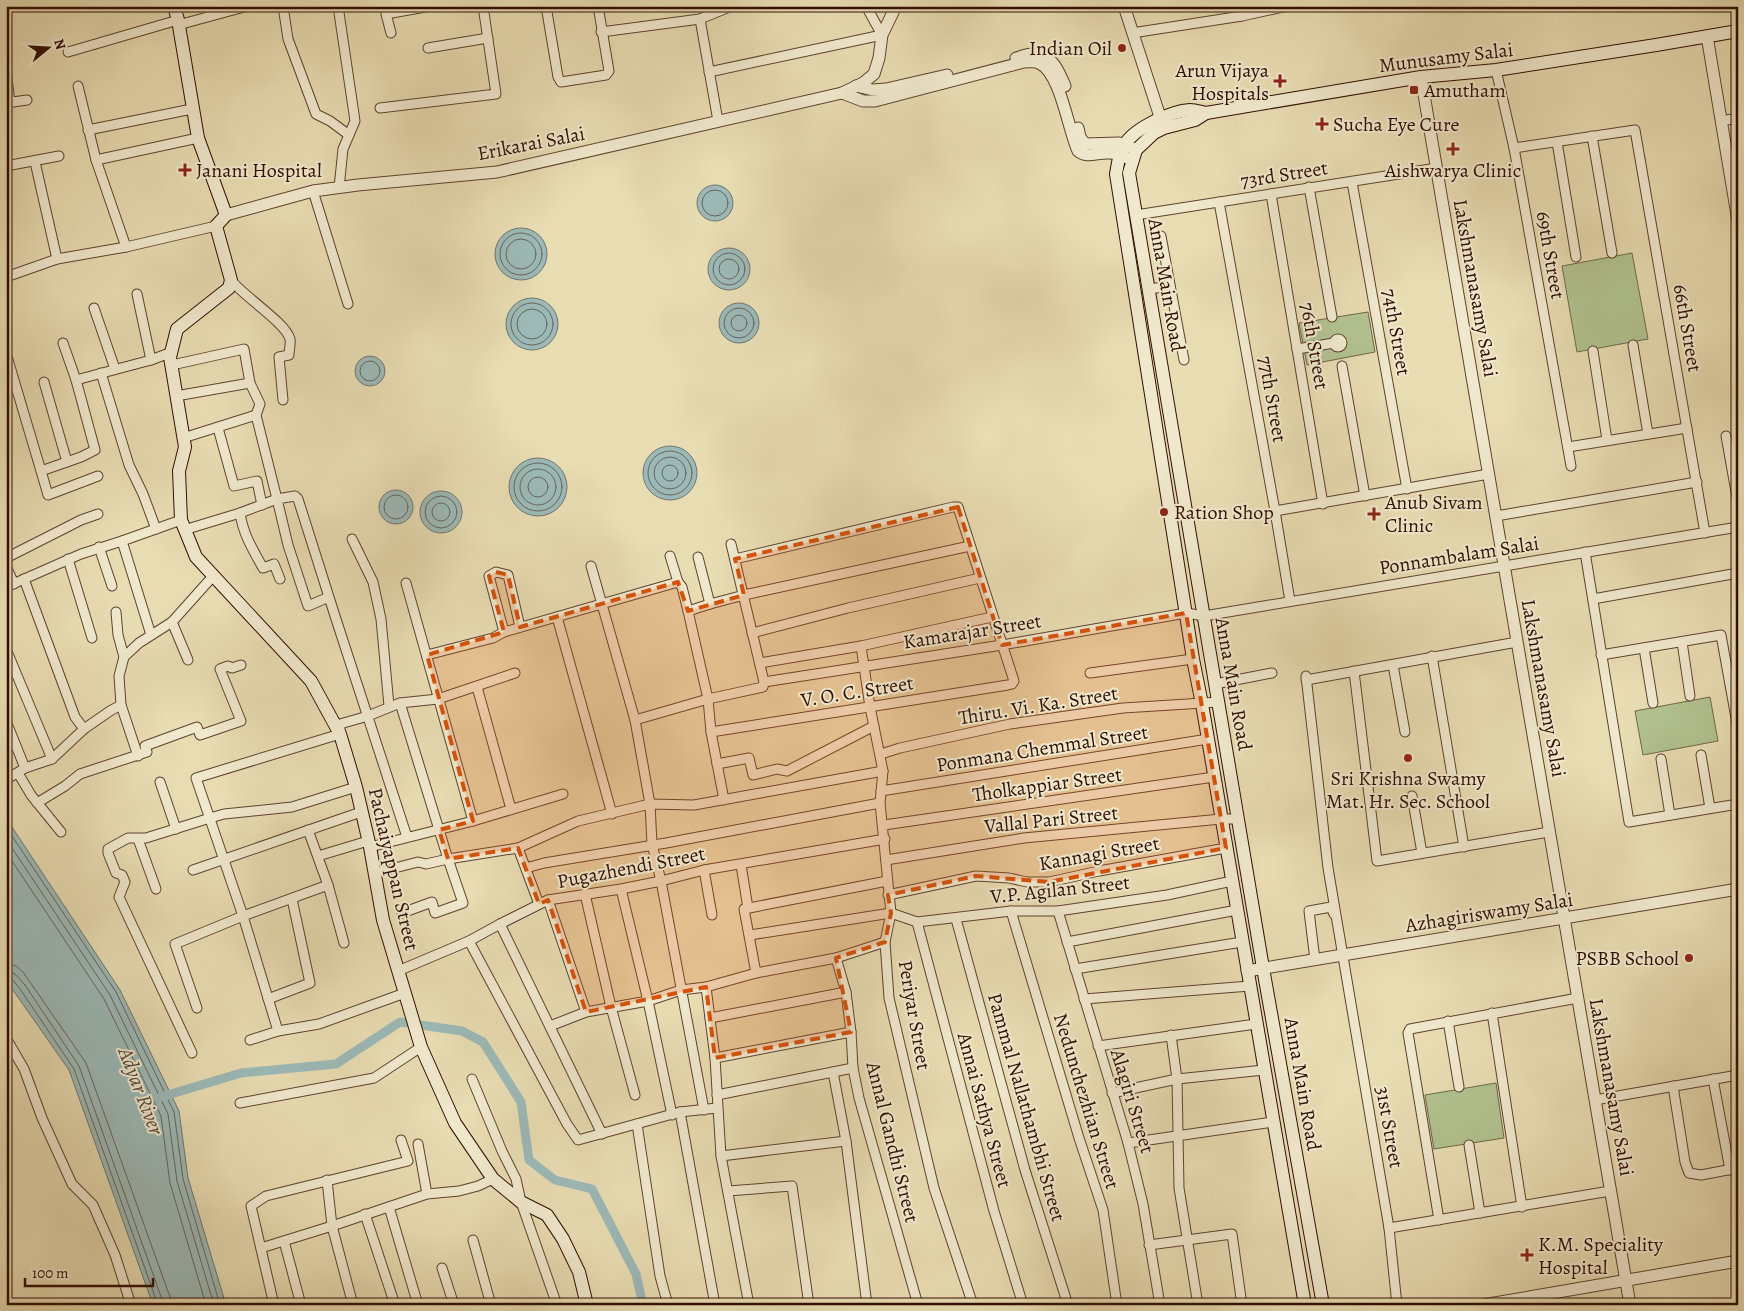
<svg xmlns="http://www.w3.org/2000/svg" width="1744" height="1311" viewBox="0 0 1744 1311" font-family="Alegreya,serif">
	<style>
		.green { fill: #b1c290; stroke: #706849 }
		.water { fill: #9cb9b7; stroke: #71756f }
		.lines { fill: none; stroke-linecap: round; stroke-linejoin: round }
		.shore { stroke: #66645c; stroke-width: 1 }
		.canal { stroke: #9cb9b7; stroke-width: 9 }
		.minor-casing { stroke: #5e422e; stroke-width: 11 }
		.tertiary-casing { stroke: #5e422e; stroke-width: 13 }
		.secondary-casing { stroke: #300e02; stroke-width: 14 }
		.minor { stroke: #f0e8cd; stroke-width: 9 }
		.tertiary { stroke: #f0e8cd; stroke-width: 11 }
		.secondary { stroke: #f0e8cd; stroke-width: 12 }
		.marked { fill: #d6520b; fill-opacity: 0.2; stroke: #d6520b; stroke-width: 4; stroke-dasharray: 10 6; stroke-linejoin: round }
		.poi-dot { fill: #8f2418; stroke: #f0e8cd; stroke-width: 2 }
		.labels { text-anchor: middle; stroke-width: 4; stroke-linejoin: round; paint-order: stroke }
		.poi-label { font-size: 20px; fill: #300e02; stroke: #f0e8cd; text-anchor: start }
		.street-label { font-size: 20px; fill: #300e02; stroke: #f0e8cd }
		.water-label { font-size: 21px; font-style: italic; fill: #564a41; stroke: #f0e8cd }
	</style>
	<rect width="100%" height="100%" fill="#e8dcb2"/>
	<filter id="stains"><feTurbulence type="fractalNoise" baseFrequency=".004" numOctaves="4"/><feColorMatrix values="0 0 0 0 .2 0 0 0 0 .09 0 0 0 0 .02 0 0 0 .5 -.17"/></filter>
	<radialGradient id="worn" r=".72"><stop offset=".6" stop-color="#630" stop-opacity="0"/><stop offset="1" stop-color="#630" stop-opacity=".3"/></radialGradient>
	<g class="green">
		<path d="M1632,253L1648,339L1577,352L1562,266Z"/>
		<path d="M1368,312L1375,352L1307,365L1299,323Z"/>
		<path d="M1710,697L1718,741L1643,755L1635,711Z"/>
		<path d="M1496,1083L1504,1138L1434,1149L1425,1095Z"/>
	</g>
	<g class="water">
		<circle cx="715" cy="203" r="18"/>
		<circle cx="521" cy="254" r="26"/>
		<circle cx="729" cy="269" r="21"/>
		<circle cx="532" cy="324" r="26"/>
		<circle cx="739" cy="323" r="20"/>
		<circle cx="370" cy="371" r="15"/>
		<circle cx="670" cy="473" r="27"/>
		<circle cx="538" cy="487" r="29"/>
		<circle cx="396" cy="507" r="17"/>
		<circle cx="441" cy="512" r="21"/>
		<path d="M6,818L120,990L179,1111L188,1178L226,1305H153L69,1070L6,980Z"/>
	</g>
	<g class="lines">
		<g class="shore">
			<circle cx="715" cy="203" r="13"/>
			<circle cx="521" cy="254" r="21"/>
			<circle cx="521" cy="254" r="15"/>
			<circle cx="729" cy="269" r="16"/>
			<circle cx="729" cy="269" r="10"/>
			<circle cx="532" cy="324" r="21"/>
			<circle cx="739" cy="323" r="15"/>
			<circle cx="532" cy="324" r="15"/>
			<circle cx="739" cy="323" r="8"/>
			<circle cx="370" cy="371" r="10"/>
			<circle cx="670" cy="473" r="22"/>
			<circle cx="670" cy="473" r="16"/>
			<circle cx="538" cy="487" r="24"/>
			<circle cx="670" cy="473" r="8"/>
			<circle cx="538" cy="487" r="18"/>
			<circle cx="538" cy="487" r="10"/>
			<circle cx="396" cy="507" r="12"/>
			<circle cx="441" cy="512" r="16"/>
			<circle cx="441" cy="512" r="9"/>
			<path d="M6,827L116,992L174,1112L183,1179L220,1305"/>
			<path d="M6,839L110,995L168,1114L177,1181L214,1305"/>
			<path d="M6,852L104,999L161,1116L170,1183L206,1305"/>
			<path d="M6,964L16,966L23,972L86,1063L170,1297L171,1305"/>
			<path d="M6,971L15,974L25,985L79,1066L164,1305"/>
			<path d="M6,978L12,979L20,989L74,1069L158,1305"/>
		</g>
		<path class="canal" d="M161,1097L241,1073L336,1064L400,1022L462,1031L483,1042L521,1102L529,1160L555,1180L592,1189L636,1274L643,1305"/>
		<defs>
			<g id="minor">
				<path d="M283,6L288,39L316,114L330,121L349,135"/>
				<path d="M338,6L355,121L343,149L339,188"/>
				<path d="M546,6L558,77L561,82L606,75L609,71L598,6"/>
				<path d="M1241,6L1242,16L1288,6"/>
				<path d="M700,19L718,121"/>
				<path d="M178,25L248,6"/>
				<path d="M601,32L700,19L732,6"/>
				<path d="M391,33L386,14L431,6"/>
				<path d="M1132,33L1242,16"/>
				<path d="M428,48L488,38"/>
				<path d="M68,52L178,20"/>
				<path d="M1496,70L1514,148L1571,466"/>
				<path d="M6,71L10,102"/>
				<path d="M709,72L882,35L866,6"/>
				<path d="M78,86L96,160L126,247"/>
				<path d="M6,103L27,100"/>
				<path d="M380,108L496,94L483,6"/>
				<path d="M1721,121L1738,118"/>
				<path d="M88,130L192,109"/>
				<path d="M1592,136L1612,253"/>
				<path d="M1557,142L1576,257"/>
				<path d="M1514,148L1635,130L1705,533"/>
				<path d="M96,160L198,138"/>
				<path d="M35,162L57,259"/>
				<path d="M6,166L59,156"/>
				<path d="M1352,182L1407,489"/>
				<path d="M1309,187L1332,317"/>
				<path d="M313,191L348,304"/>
				<path d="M1271,194L1323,504"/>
				<path d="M1219,202L1275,511L1290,601"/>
				<path d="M1136,215L1437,168"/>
				<path d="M1161,236L1184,360"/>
				<path d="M6,277L57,259L126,247L216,226"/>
				<path d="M231,280C243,296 286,323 290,339C291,343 289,350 289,355L279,357L283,400"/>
				<path d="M1149,289L1170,286"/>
				<path d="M137,294L151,360"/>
				<path d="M94,308L115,369"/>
				<circle cx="1338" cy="343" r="4"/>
				<path d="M63,343L76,380L95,450L81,457L41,471L48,495L98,476"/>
				<path d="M1633,345L1648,434"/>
				<path d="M1297,349L1334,343"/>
				<path d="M1593,351L1607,440"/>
				<path d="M6,353L41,471"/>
				<path d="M172,365L244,349L250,383L260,404L256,415"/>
				<path d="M1342,366L1365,496"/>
				<path d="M101,373L129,465L143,494L156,529"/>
				<path d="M76,380L151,360L172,352"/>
				<path d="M44,382L67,462"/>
				<path d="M176,396L250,383"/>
				<path d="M218,428L234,486L257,481L262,505"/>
				<path d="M1726,436L1738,503"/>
				<path d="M183,438L256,415L277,499L240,513L184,530"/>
				<path d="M1568,447L1687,428"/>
				<path d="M1275,511L1489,474"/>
				<path d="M240,513C243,534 253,550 263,568L274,564L280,579"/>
				<path d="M1496,516L1697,482"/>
				<path d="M352,539L373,582L381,619L389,706"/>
				<path d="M122,541L151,635"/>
				<path d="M99,547L112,586"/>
				<path d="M1585,552L1629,822L1738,804"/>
				<path d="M670,556L678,582L682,587L688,611L708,699L711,732L724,800"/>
				<path d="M698,557L710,604"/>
				<path d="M6,558L81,520L98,514"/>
				<path d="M68,559L92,638"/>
				<path d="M6,566L14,584"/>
				<path d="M591,566L635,720L650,804L652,844L661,881L704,1110"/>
				<path d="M24,579L75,717L84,729"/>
				<path d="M406,583L473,821"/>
				<path d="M6,587L81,554L122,541L181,520"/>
				<path d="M329,597L308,606L288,545L277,499L295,496L298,499L335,616L407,837"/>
				<path d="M1593,599L1738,573"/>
				<path d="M688,611L710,604L744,595L970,546"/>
				<path d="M116,612L118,635L124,657"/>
				<path d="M557,617L612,814"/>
				<path d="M172,622L188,660"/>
				<path d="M504,632L489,576L496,572L508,575L520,627"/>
				<path d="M752,633L848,608L980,578"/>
				<path d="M1682,642L1690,696"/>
				<path d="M861,646L870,707L883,771L880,803L891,913L885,942L889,998L934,1188L973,1305"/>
				<path d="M1644,648L1653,703"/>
				<path d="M6,649L52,759"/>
				<path d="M427,655L493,638L504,632L678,582"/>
				<path d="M1601,655L1721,635L1738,729"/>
				<path d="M1432,656L1464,847"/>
				<path d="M760,663L861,646L992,617"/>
				<path d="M1393,665L1405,732"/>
				<path d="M1354,671L1377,861L1549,832"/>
				<path d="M1090,673L1193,659"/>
				<path d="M1306,676L1328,868L1389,1228L1397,1305"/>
				<path d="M1306,680L1517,642"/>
				<path d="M764,682L1002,645L1186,613L1204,616L1738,527"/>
				<path d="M1215,684L1272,673"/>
				<path d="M477,687L511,809"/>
				<path d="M400,703L448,859L463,903L435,913L432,902L402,913"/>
				<path d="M121,705L138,756"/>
				<path d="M635,720L708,699L763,687L764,682L731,544"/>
				<path d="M6,721L25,768"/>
				<path d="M711,732L1008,685L1012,684L1014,681L958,507H953L735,559"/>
				<path d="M881,754L900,748L1010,724L1123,708L1219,702"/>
				<path d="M1701,755L1710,808"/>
				<path d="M1661,759L1670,815"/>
				<path d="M717,764L749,758L753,775L777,769L787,771L874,726"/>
				<path d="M18,773L31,795L61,832"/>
				<path d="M7,779L25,768L52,759L84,729L110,711L121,705L119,676L124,657L139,643L172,622L214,575"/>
				<path d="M160,782L176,829"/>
				<path d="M881,791L1208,739"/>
				<path d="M1412,796L1422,853"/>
				<path d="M37,803L65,786L80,774L147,752L145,746L197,727L200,735L241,721L220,669L228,666L232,668L241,665"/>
				<path d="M884,825L1214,777"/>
				<path d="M308,830L328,885L344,943"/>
				<path d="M138,839L156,889"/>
				<path d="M370,847L473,821L563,794"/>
				<path d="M518,848L539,904"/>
				<path d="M318,856L368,841"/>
				<path d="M886,860L1024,838L1221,819H1238"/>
				<path d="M741,865L748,908"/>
				<path d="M526,868L544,863L666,843L880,803"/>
				<path d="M193,870L361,812"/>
				<path d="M704,870L712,915"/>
				<path d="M375,873L418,862L426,864L448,859L518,848L578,821L650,804L694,805L883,771"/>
				<path d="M621,889L648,1001L672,1115"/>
				<path d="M585,894L611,1007L635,1095"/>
				<path d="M888,895L976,876L1009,878L1027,882H1049L1099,871L1226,848"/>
				<path d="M548,900L586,1012"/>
				<path d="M1011,911L1079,1138L1103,1210L1117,1305"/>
				<path d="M1058,911L1128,1143L1143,1204L1160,1305"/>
				<path d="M956,919L1025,1170L1068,1305"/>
				<path d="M917,922L994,1211L1023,1305"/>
				<path d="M500,924L602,1134"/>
				<path d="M750,935L891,913L917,922L1011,911H1058L1167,895L1232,881"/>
				<path d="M469,941L567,1124L578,1140L680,1112L717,1108"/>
				<path d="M1067,942L1237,910"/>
				<path d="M836,958L846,992L851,1032L853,1068L859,1098L918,1305"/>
				<path d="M1315,960L1309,911L1331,907L1334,914"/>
				<path d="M1075,969L1242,942"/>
				<path d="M398,971L469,941L500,924L548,900L621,889L661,881L704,870L885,839"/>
				<path d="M756,973L744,909L887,881"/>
				<path d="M706,987L715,1058L721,1156L749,1305"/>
				<path d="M268,999L310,983L292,899"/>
				<path d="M1084,999L1250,986"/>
				<path d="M197,1008L175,944L243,916L328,885"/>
				<path d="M1492,1013L1522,1207"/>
				<path d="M710,1018L846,992"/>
				<path d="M1448,1021L1459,1087"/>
				<path d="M550,1026L586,1012L648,1001L681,990L706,987L756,973L836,958L885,942"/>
				<path d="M278,1031L243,916L196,778L340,734V724L368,716L400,703L438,699L515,673"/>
				<path d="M1171,1035L1177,1079L1179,1188L1198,1305"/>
				<path d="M6,1038L24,1069L42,1118L72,1184L93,1205L115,1255L131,1305"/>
				<path d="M250,1040L278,1031L319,1024L405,993"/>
				<path d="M1098,1046L1256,1024"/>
				<path d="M192,1053L119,897L125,882L122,875L116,873L108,853V849L128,838H146L210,818L224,814L292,807L356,787"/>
				<path d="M715,1058L851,1032"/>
				<path d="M833,1072L846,1141L867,1305"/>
				<path d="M472,1079L502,1151L516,1179L521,1202L557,1305"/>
				<path d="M1713,1079L1730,1170"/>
				<path d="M1673,1086L1685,1162L1689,1173L1701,1175L1738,1168"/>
				<path d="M1112,1093L1177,1079L1264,1070"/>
				<path d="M717,1095L853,1068"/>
				<path d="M1595,1100L1738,1075"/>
				<path d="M240,1103L374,1078L421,1047"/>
				<path d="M680,1112L715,1305"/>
				<path d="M637,1124L660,1276L668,1305"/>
				<path d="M1128,1143L1273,1122"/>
				<path d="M418,1144L427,1194"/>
				<path d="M1469,1145L1480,1213"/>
				<path d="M721,1156L846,1141"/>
				<path d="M327,1180L332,1226L353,1305"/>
				<path d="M728,1191L792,1186L809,1305"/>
				<path d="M389,1207L418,1305"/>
				<path d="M365,1214L395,1305"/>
				<path d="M1439,1220L1408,1033L1410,1029L1578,998"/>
				<path d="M1389,1228L1610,1191"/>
				<path d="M473,1240L491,1305"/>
				<path d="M284,1241L301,1305"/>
				<path d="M1149,1245L1232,1234L1242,1305"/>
				<path d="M261,1248L332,1226L427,1194L459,1191L478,1186L493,1179"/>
				<path d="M442,1268L454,1305"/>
				<path d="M274,1305L251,1206L266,1196L408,1161L401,1140"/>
			</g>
			<g id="tertiary">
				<path d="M1124,6L1163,126"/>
				<path d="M1707,36L1738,221"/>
				<path d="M1016,58C1023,56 1030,53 1037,54C1052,54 1060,74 1065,86"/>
				<path d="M1421,77L1630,1305"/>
				<path d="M856,86L873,90L886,89L947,75"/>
				<path d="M842,93L863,101H875L1024,62C1029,62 1035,61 1039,63C1061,73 1068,130 1078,151C1087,159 1098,152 1109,153C1118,153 1125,157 1132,160"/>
				<path d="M1078,128L1080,137L1085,144L1119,143L1132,148"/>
				<path d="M226,215L313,191L358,185L497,172L842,93L863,83L874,74L879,58L882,35L896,6"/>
				<path d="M1247,971L1738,889"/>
				<path d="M1483,1305L1738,1261"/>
			</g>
			<g id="secondary">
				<path d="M174,6L178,20L198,138L226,215L216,226L231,280L229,288L177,329L170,357L185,447L179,471L181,520L196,557L311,681L340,734L356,787L370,847L383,920L421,1047L455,1123L493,1179L521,1202L547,1215L563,1239L579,1272L587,1305"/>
				<path d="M1206,113L1195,120L1164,128L1154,133L1136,150L1129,173L1263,968L1323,1305"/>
				<path d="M1305,1305L1202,704L1193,659L1116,174C1118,163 1119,153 1125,144C1135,128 1171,111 1190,110C1195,110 1201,112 1206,113L1421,77L1496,70L1656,45L1738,31"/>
			</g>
		</defs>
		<use href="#minor" class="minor-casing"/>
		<use href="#tertiary" class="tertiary-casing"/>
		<use href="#secondary" class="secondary-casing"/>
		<use href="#minor" class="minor"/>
		<use href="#tertiary" class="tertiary"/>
		<use href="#secondary" class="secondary"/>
	</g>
	<path class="marked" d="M958,507L1002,645L1186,613L1226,848L1049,882L976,876L888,895L891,913L885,942L836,958L851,1032L715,1058L706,987L586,1012L548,900L539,904L518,848L448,859L439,830L473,821L427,655L504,632L489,576L496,572L508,575L520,627L678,582L688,611L744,595L735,559Z"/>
	<g class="poi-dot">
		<circle cx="1122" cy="48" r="5"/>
		<path d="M1277.5 73.5h5v5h5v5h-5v5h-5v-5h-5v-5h5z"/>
		<rect x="1409" y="85" width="10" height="10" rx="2.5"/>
		<path d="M1319.5 116.5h5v5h5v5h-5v5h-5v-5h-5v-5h5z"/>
		<path d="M1450.5 141.5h5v5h5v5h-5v5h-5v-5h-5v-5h5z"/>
		<path d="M182.5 162.5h5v5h5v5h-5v5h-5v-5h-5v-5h5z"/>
		<circle cx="1164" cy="512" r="5"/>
		<path d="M1371.5 506.5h5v5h5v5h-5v5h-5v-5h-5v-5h5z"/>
		<circle cx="1408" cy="758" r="5"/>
		<circle cx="1689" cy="958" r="5"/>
		<path d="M1524.5 1247.5h5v5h5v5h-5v5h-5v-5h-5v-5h5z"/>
	</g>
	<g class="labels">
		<g class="poi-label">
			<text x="1112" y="55" text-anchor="end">Indian Oil</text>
			<text x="1269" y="77" text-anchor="end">Arun Vijaya<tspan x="1269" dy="23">Hospitals</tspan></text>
			<text x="1424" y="97">Amutham</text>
			<text x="1333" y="131">Sucha Eye Cure</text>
			<text x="196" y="177">Janani Hospital</text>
			<text x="1453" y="177" text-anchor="middle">Aishwarya Clinic</text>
			<text x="1385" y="509">Anub Sivam<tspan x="1385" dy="23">Clinic</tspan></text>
			<text x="1174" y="519">Ration Shop</text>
			<text x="1408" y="785" text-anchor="middle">Sri Krishna Swamy<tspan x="1408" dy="23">Mat. Hr. Sec. School</tspan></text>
			<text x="1679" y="965" text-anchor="end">PSBB School</text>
			<text x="1538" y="1251">K.M. Speciality<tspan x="1538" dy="23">Hospital</tspan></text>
		</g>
		<g class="street-label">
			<text transform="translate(1446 57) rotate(-7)" y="7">Munusamy Salai</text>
			<text transform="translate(531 143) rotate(-11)" y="7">Erikarai Salai</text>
			<text transform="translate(1284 174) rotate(-9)" y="7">73rd Street</text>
			<text transform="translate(1551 255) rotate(80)" y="7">69th Street</text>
			<text transform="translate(1167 285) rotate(80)" y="7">Anna Main Road</text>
			<text transform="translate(1476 288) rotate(80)" y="7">Lakshmanasamy Salai</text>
			<text transform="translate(1688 328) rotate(80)" y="7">66th Street</text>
			<text transform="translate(1397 332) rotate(80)" y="7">74th Street</text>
			<text transform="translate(1315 346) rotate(80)" y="7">76th Street</text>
			<text transform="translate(1273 399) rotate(80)" y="7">77th Street</text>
			<text transform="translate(1459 555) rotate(-9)" y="7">Ponnambalam Salai</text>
			<text transform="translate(972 631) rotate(-9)" y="7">Kamarajar Street</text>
			<text transform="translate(1234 684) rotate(80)" y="7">Anna Main Road</text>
			<text transform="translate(1544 688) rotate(80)" y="7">Lakshmanasamy Salai</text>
			<text transform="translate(857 691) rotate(-9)" y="7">V. O. C. Street</text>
			<text transform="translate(1038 705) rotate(-9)" y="7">Thiru. Vi. Ka. Street</text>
			<text transform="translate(1042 748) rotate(-9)" y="7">Ponmana Chemmal Street</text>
			<text transform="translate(1047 784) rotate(-8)" y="7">Tholkappiar Street</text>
			<text transform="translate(1051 819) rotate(-6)" y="7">Vallal Pari Street</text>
			<text transform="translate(1099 853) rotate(-10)" y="7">Kannagi Street</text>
			<text transform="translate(631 867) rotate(-11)" y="7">Pugazhendi Street</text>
			<text transform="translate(394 869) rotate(77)" y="7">Pachaiyappan Street</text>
			<text transform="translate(1060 889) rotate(-6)" y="7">V.P. Agilan Street</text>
			<text transform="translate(1489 912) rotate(-9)" y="7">Azhagiriswamy Salai</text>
			<text transform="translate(915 1015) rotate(80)" y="7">Periyar Street</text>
			<text transform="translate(1303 1084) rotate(80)" y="7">Anna Main Road</text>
			<text transform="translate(1612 1087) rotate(80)" y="7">Lakshmanasamy Salai</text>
			<text transform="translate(1087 1101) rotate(73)" y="7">Nedunchezhian Street</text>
			<text transform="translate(1133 1101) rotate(73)" y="7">Alagiri Street</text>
			<text transform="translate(1027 1107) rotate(74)" y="7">Pammal Nallathambhi Street</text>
			<text transform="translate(985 1110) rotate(75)" y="7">Annai Sathya Street</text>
			<text transform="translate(1390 1127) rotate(80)" y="7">31st Street</text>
			<text transform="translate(893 1142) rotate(76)" y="7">Annal Gandhi Street</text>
		</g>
		<g class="water-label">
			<text transform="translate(141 1091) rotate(69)" y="7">Adyar River</text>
		</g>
	</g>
	<rect width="1744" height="1311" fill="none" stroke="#e8dcb2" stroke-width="25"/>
	<rect x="8" y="8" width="1729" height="1296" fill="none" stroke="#300e02" stroke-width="2.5"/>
	<rect x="12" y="12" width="1719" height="1286" fill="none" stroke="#300e02"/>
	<g transform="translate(48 48) rotate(72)" stroke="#f0e8cd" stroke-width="4" paint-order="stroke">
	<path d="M0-4L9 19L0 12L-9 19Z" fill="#300e02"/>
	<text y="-8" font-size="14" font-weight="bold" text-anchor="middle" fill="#300e02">N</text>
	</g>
	<path d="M25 1278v8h128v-8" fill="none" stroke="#300e02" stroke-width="2.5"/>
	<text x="32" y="1278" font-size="15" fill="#300e02" stroke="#f0e8cd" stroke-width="4" paint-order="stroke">100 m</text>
	<rect width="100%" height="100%" filter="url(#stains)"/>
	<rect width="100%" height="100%" fill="url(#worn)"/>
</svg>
